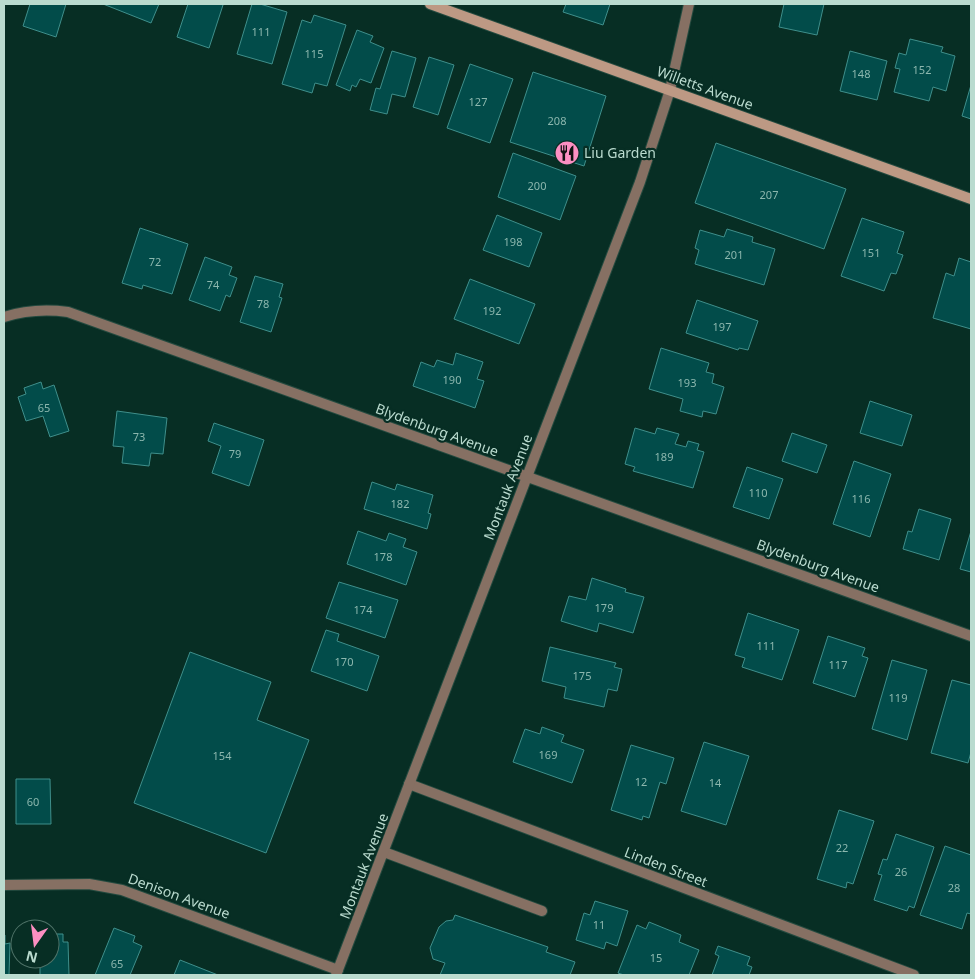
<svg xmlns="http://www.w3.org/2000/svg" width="975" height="979" viewBox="0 0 975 979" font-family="'Noto Sans',sans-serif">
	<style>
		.building { fill: #024c4a; stroke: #3f8f8b }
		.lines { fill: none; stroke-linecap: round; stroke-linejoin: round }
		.service-casing { stroke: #244a3f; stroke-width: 12 }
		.minor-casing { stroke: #244a3f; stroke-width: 12 }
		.tertiary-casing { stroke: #244a3f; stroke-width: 12 }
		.secondary-casing { stroke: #244a3f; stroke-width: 12 }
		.service { stroke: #867063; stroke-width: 10 }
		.minor { stroke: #867063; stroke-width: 10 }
		.tertiary { stroke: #867063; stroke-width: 10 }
		.secondary { stroke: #bd9984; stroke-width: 10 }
		.labels { text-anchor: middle; stroke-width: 4.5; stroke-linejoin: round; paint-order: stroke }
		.number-label { font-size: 11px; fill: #8cb7ae }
		.street-label { font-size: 14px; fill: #badbcf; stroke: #072e24 }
		.poi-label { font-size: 14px; fill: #badbcf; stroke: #072e24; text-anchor: start }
	</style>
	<rect width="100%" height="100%" fill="#072e24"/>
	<g class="building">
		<path d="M30,4H66L56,37L23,26Z"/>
		<path d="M103,4H159L151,23Z"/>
		<path d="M188,4H221L223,5L209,48L177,37Z"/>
		<path d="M252,4H260L287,12L272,64L237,54Z"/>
		<path d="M566,4H610L603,25L563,12Z"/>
		<path d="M784,4H824L817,35L779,27Z"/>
		<path d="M314,15L346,25L327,86L315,83L312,93L282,84L302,20L311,23Z"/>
		<path d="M357,30L373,36L370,42L384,48L371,83L360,79L356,87L352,85L350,91L336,85Z"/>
		<path d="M910,39L943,47L941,52L955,56L946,91L933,87L929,101L894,92L900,69L895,68L899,53L906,55Z"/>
		<path d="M392,51L416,58L405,97L392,94L387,114L370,110L376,88L380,89Z"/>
		<path d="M850,51L887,61L877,100L840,91Z"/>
		<path d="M429,57L454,65L438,115L413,107Z"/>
		<path d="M470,64L513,79L490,143L447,128Z"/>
		<path d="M533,72L606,96L584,166L510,142Z"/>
		<path d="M971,85V119L962,116Z"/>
		<path d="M716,143L846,189L824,249L695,203Z"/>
		<path d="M513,153L576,176L560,220L498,197Z"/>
		<path d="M497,215L542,233L529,267L483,250Z"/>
		<path d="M862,218L904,232L897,253L903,255L896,274L891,273L884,291L841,276Z"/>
		<path d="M140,228L188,244L172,294L143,285L142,289L122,283Z"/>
		<path d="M727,229L753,237L752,242L775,249L764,285L695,264L699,250L695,248L700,230L724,237Z"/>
		<path d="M205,257L232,267L229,275L237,278L230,297L226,295L220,311L189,300Z"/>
		<path d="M959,258L971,262V329L933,318L946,273L954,276Z"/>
		<path d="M255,276L283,284L279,297L282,298L271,332L240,322Z"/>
		<path d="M470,279L535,304L519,344L454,319Z"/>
		<path d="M697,300L758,321L748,350L739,348L738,350L686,333Z"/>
		<path d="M661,348L709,363L706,372L714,374L712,383L724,387L716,414L703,411L702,417L680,411L683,399L649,389Z"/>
		<path d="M456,353L483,362L477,379L484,381L475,408L413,386L421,362L434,367L437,360L453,365Z"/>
		<path d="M41,382L43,389L54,385L69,431L50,437L43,416L26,421L18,397L26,394L24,388Z"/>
		<path d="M870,401L912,415L902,446L860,433Z"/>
		<path d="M117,411L167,418L163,454L151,453L149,466L122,463L124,447L113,446Z"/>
		<path d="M214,423L264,440L249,486L212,473L221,446L208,441Z"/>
		<path d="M635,428L655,434L657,428L679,434L675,444L686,447L688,441L699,444L697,450L704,452L693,488L633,471L635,467L625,464Z"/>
		<path d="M792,433L827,445L817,473L782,461Z"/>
		<path d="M854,461L891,474L870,537L833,524Z"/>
		<path d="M747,467L783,479L769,519L733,507Z"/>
		<path d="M372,482L395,490L397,484L433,495L428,513L431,514L427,529L364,509Z"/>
		<path d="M919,509L951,519L939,560L903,549L908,531L912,532Z"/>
		<path d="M358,531L386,541L389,533L406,539L403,547L417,552L406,585L347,564Z"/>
		<path d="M971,531V572L960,569Z"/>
		<path d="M592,578L626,589L625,592L644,597L633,633L599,623L597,632L561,621L569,596L586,600Z"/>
		<path d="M339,582L398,600L385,638L326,618Z"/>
		<path d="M748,613L799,630L782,680L742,667L745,658L735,655Z"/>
		<path d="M326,630L339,634L337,641L379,656L367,691L311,671Z"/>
		<path d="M828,636L865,648L862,656L868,658L855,697L813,683Z"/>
		<path d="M550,647L616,663L614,667L622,669L617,691L608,689L604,707L564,698L566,687L542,681Z"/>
		<path d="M190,652L271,682L257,720L309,740L266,853L134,803Z"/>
		<path d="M892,660L927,670L907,740L872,729Z"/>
		<path d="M952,680L971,685V752L968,763L931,753Z"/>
		<path d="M542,727L564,735L561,742L584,750L572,783L513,762L525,729L540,734Z"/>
		<path d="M704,742L749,756L726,825L681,811Z"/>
		<path d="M631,745L674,758L666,784L660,782L649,818L643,816L642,820L611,810Z"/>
		<path d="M16,779H50L51,824H16Z"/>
		<path d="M839,810L874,821L853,884L847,882L846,888L817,879Z"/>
		<path d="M896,834L934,847L914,908L909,906L907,911L874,900L882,875L878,874L883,859L887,860Z"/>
		<path d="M945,846L971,855V914L967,913L962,929L920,915Z"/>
		<path d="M595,901L628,911L617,946L606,942L604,949L576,940L584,913L590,915Z"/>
		<path d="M455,915L548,947L546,952L575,962L570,975H440L445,963L433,959L430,948L439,927L446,921L453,920Z"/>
		<path d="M649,922L681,935L679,942L699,950L689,975H624L618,973L637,925L646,929Z"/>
		<path d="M114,928L135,936L133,942L142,946L130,975H95Z"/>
		<path d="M50,934H63V942H68L69,975H40V959H50Z"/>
		<path d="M4,935H5V944L10,943L9,975H4Z"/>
		<path d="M718,946L750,957L747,965L752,967L749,975H712L719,956L715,954Z"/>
		<path d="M180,960L218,975H174Z"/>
	</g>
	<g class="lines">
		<defs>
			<path id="service" d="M384,852L542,911"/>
			<g id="minor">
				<path d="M4,317C26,310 45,309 68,312L971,636"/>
				<path d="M409,784L914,975"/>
				<path d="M4,885L89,884L122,890L338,970"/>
			</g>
			<path id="tertiary" d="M336,975L640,182L670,90L689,4"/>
			<path id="secondary" d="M430,4L971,199"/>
		</defs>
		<use href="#service" class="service-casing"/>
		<use href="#minor" class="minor-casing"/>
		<use href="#tertiary" class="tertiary-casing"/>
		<use href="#secondary" class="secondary-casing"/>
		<use href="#service" class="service"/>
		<use href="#minor" class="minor"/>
		<use href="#tertiary" class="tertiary"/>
		<use href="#secondary" class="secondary"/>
	</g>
	<defs>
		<symbol id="restaurant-disc" viewBox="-11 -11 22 22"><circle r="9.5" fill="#fc8fc2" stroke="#072e24"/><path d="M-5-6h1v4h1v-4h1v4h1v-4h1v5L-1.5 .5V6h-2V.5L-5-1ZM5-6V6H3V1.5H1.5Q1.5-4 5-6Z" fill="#111"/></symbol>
	</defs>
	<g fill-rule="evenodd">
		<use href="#restaurant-disc" x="553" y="139" width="28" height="28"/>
	</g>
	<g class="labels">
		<g class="number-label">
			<text x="261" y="36">111</text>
			<text x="314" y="58">115</text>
			<text x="922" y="74">152</text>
			<text x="861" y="78">148</text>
			<text x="478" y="106">127</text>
			<text x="557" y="125">208</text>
			<text x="537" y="190">200</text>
			<text x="769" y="199">207</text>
			<text x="513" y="246">198</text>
			<text x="871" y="257">151</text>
			<text x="734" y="259">201</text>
			<text x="155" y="266">72</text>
			<text x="213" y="289">74</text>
			<text x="263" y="308">78</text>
			<text x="492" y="315">192</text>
			<text x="722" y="331">197</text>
			<text x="452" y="384">190</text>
			<text x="687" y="387">193</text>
			<text x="44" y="412">65</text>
			<text x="139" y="441">73</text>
			<text x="235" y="458">79</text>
			<text x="664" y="461">189</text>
			<text x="758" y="497">110</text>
			<text x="861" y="503">116</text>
			<text x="400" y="508">182</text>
			<text x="383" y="561">178</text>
			<text x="604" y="612">179</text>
			<text x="363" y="614">174</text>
			<text x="766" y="650">111</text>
			<text x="344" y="666">170</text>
			<text x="838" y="669">117</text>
			<text x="582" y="680">175</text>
			<text x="898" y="702">119</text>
			<text x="548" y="759">169</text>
			<text x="222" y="760">154</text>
			<text x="641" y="786">12</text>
			<text x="715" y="787">14</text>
			<text x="33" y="806">60</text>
			<text x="842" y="852">22</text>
			<text x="901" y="876">26</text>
			<text x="954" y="892">28</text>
			<text x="599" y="929">11</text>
			<text x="656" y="962">15</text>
			<text x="117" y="968">65</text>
		</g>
		<g class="street-label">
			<text transform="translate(705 88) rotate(20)" y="5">Willetts Avenue</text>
			<text transform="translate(437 430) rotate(20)" y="5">Blydenburg Avenue</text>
			<text transform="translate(508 487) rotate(-69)" y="5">Montauk Avenue</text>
			<text transform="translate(818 566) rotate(20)" y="5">Blydenburg Avenue</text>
			<text transform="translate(364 866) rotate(-69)" y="5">Montauk Avenue</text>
			<text transform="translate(666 867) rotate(21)" y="5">Linden Street</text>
			<text transform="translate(179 896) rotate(20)" y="5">Denison Avenue</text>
		</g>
		<g class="poi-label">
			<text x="584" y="158">Liu Garden</text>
		</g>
	</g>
	<rect width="975" height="979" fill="none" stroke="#badbcf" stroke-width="10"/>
	<g transform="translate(35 944) rotate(194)"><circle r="24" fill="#072e24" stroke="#4f7368"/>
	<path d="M0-4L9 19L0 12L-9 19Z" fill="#fc8fc2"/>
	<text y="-8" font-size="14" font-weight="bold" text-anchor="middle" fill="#badbcf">N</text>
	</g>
</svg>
